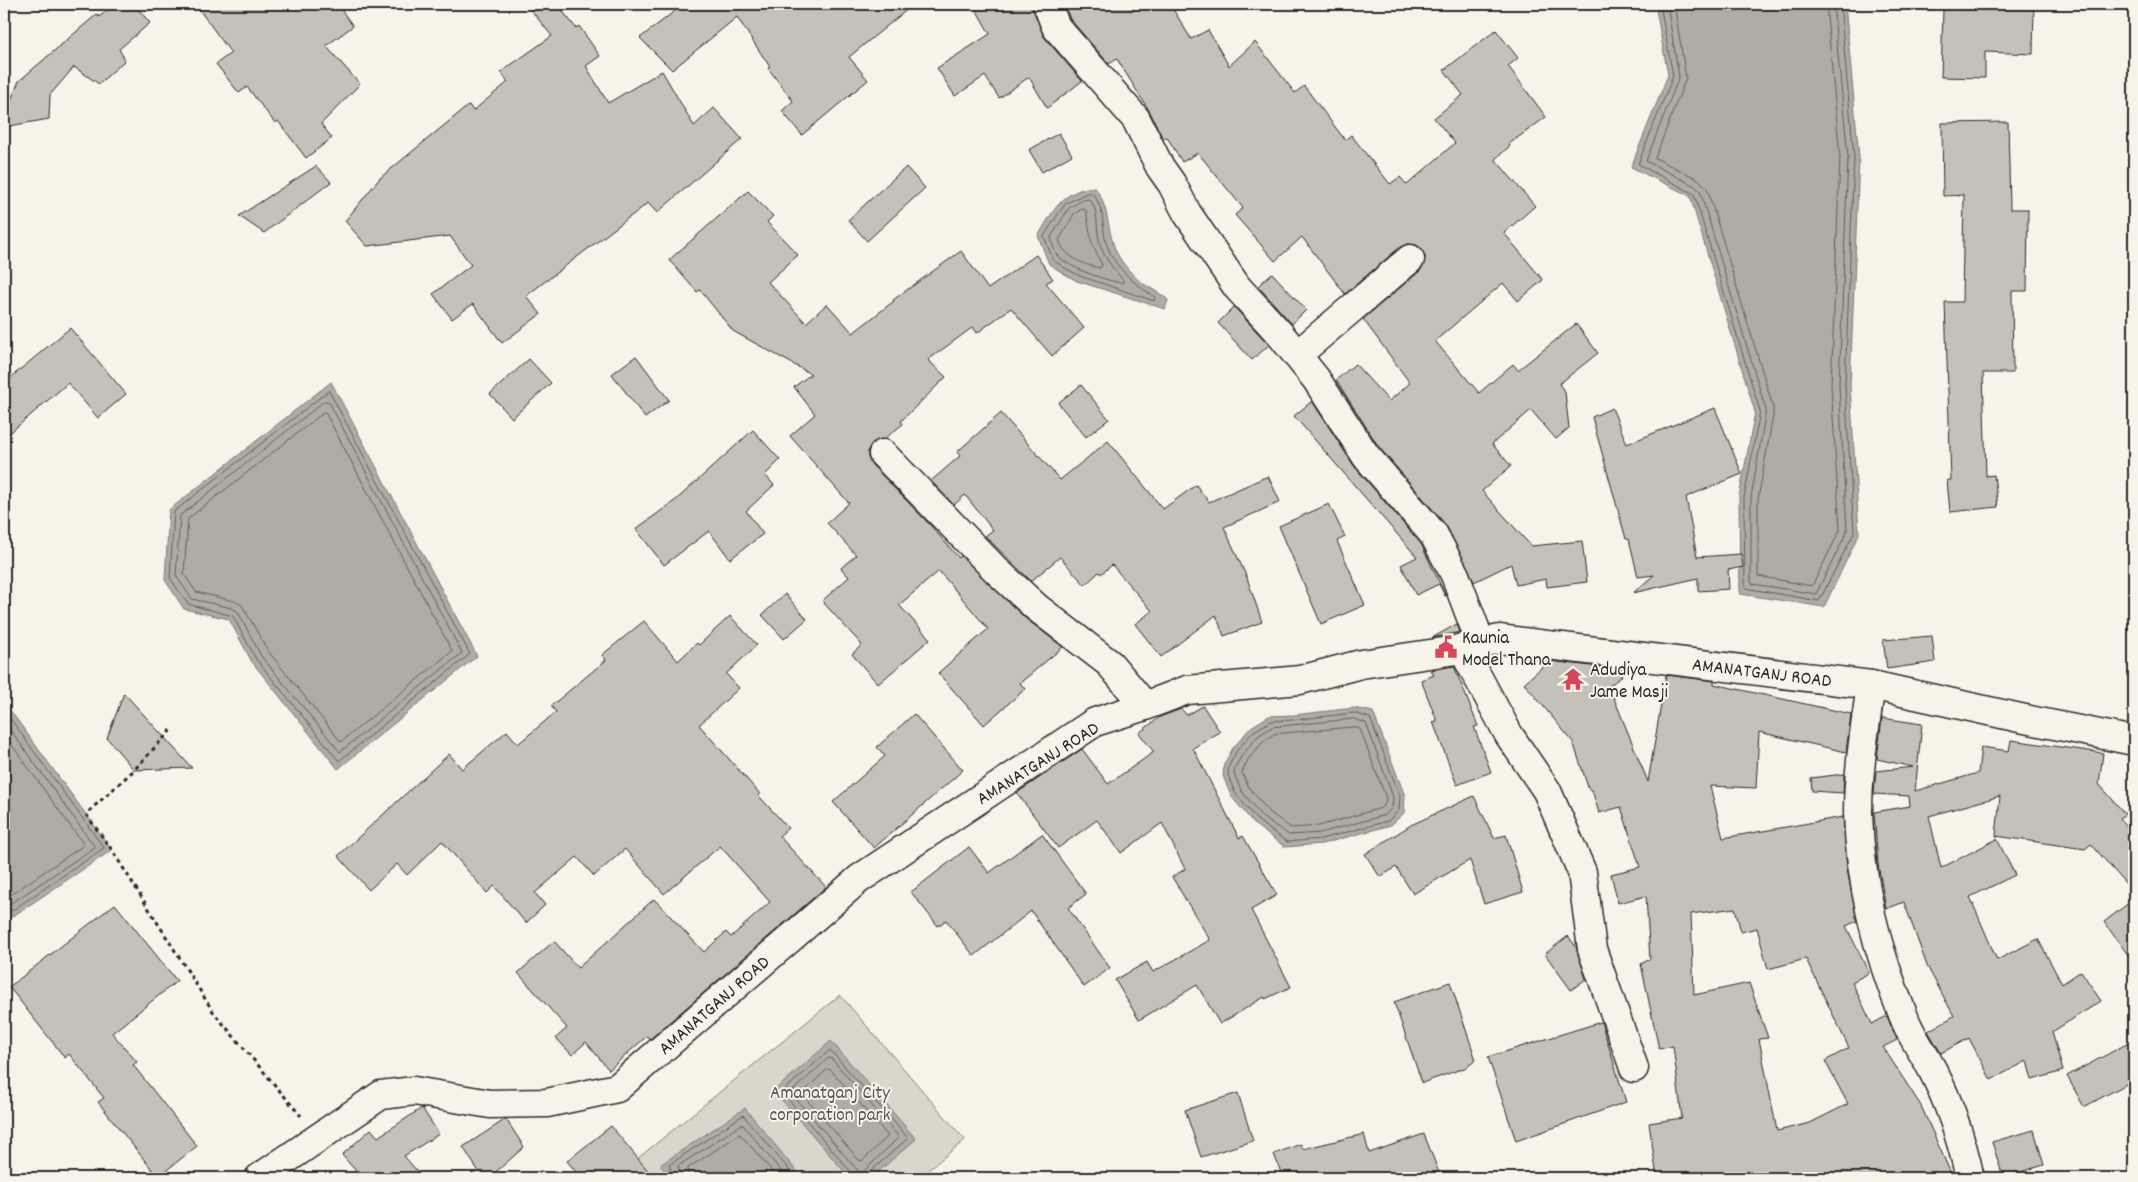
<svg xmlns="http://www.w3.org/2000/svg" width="2138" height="1182" viewBox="0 0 2138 1182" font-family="Dekko,sans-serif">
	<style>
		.green { fill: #dad6cc; stroke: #82807c }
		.water { fill: #afaca4; stroke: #7a7874 }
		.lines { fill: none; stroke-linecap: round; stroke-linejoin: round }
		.shore { stroke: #605f5b; stroke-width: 1 }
		.building { fill: #c4c1b9; stroke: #2b2b2b; fill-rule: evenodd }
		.minor-casing { stroke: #2b2b2b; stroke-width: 31 }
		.secondary-casing { stroke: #2b2b2b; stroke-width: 31 }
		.path { stroke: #2b2b2b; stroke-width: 3; stroke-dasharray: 4 4; stroke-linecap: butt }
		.minor { stroke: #f7f3e8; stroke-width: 28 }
		.secondary { stroke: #f7f3e8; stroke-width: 28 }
		.labels { text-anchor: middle; stroke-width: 4; stroke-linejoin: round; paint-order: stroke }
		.poi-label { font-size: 19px; fill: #2b2b2b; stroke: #f7f3e8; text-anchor: start }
		.street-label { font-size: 19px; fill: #2b2b2b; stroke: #f7f3e8 }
		.park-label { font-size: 19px; fill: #575653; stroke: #f7f3e8 }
	</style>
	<rect width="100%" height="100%" fill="#f7f3e8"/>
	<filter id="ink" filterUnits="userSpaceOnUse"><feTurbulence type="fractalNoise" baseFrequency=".02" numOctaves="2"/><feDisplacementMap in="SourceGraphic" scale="10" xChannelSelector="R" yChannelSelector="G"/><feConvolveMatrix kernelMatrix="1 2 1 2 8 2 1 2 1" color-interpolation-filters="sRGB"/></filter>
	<g filter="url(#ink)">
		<path class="green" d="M840,995L965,1140L918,1178H643L632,1163Z"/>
		<g class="water">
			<path d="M1655,4H1845L1859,157L1850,385L1859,534L1824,607L1740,594L1739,497L1755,412L1690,196L1631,167L1668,75Z"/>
			<path d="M1087,188H1095C1111,208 1106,235 1119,257C1124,265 1134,277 1142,283C1151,289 1161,293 1168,300L1165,309L1077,281L1063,273L1049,264L1038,236C1052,214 1059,194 1087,188Z"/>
			<path d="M331,382L477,656L338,769L252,662L229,619L184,609L165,580L169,510Z"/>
			<path d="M4,702L112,850L4,922Z"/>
			<path d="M1354,708L1373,712L1405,796L1404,813L1391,825L1322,844L1285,847L1255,825L1231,796L1223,776L1224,764L1233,748L1251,727L1269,716L1294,715Z"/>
			<path d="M831,1041L916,1139L871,1178H850L774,1091Z"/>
			<path d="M745,1108L802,1178H671L660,1165Z"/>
		</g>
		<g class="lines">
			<g class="shore">
				<path d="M1660,4L1673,76L1638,164L1694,194L1760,411L1744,498L1745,588L1819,601L1854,533L1845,385L1854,157L1840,4"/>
				<path d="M1667,4L1679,77L1646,161L1695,186L1700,191L1766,410L1751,498V582L1753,584L1816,594L1847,532L1839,385L1848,157L1833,4"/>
				<path d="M1674,4L1686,78L1655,158L1698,179L1707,188L1773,407V416L1758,499V576L1812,586L1840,530L1831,385L1840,157L1826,4"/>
				<path d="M1087,193H1092C1104,206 1102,222 1105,238C1110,264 1134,284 1155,297L1154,301L1080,276L1065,268L1053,260L1044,236L1065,204Z"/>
				<path d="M1083,200L1089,199C1099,209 1096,227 1099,240C1102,256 1113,268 1123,280L1122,283C1107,281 1068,268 1057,255C1054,251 1052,242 1051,237L1069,208Z"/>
				<path d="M1083,209L1086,210L1092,244L1102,265L1100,268C1084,265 1064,257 1059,240L1074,214Z"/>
				<path d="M329,391L470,654L339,761L256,659L233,616L188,604L170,578L174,512Z"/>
				<path d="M325,401L329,402L462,653L340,752L261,656L238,612L232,608L192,599L176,576L180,516Z"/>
				<path d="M325,412L452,651L341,742L268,651L242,605L234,601L196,592L184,574L188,519Z"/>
				<path d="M4,710L104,848L4,916"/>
				<path d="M1354,713L1370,718L1400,796L1399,810L1388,821L1321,839L1287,842L1258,821L1235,793L1228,775L1229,766L1237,750L1254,731L1271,721L1294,720Z"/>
				<path d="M1354,719L1366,723L1393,797L1392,808L1385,815L1320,833L1289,835L1262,817L1241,790L1234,774L1235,767L1243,754L1258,736L1272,727Z"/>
				<path d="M4,721L95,847L4,908"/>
				<path d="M1354,727L1360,729L1386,798L1385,804L1381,808L1319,826L1291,828L1268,811L1248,786L1242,773L1243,770L1249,758L1263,742L1274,734Z"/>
				<path d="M4,734L84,845L4,899"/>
				<path d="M829,1058L832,1059L899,1137L862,1173L859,1172L791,1093Z"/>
				<path d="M828,1069L831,1070L888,1136L862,1161L859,1160L802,1094Z"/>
				<path d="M674,1178L669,1165L743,1115L796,1178"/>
				<path d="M681,1178L678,1166L742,1124L787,1178"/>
				<path d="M688,1178V1168L740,1134L778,1178"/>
				<path d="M853,1178L852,1173L782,1092L830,1050L908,1138L870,1172L868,1178"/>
			</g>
		</g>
		<g class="building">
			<path d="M114,4H134L150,23L119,49L125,60L99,84L74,67L50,95L49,119L4,127V117L19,81L97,14L99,17Z"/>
			<path d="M195,4H337L353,26L326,46L360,84L321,124L332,138L306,158L278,121L275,123L247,87L239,93L216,64L231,53Z"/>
			<path d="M526,4H557L576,28L579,26L600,56L586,66L608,103L662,71L694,126L714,108L742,139L657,213L648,203L526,296L541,314L502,343L473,304L452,319L433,294L471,265L450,236L367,246L345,221L380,178L469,105L473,111L508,82L501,72L552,36Z"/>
			<path d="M684,4H914L849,57L868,80L802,135L782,111L793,101L768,68L770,67L737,17L672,70L640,38Z"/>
			<path d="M973,4H1032L1044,37L1082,81L1047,108L1029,77L999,98L985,76L955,96L937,68L990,34Z"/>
			<path d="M1064,4H1170L1191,39L1208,30L1229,66L1255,42L1295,93L1304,86L1345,140L1351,135L1390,184L1400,177L1407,185L1455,143L1434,118L1463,95L1444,70L1496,30L1518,58L1508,66L1546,117L1509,144L1510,146L1495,159L1535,206L1504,233L1543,280L1518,301L1503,283L1435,341L1479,393L1513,364L1518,370L1576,324L1598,353L1559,384L1565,392L1569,428L1556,439L1531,410L1492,444L1511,466L1482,491L1531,546L1582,541L1587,582L1547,587L1546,579L1516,585L1511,564L1474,582L1446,525L1379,447L1336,380L1355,364L1389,401L1410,383L1363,319L1420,271L1424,265L1425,257L1422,249L1416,245L1408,244L1400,247L1345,294L1302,237L1275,261L1235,215L1243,208L1198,153L1182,162L1167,137L1163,139L1150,112L1117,59L1109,64L1070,19Z"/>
			<path d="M1994,4H2034L2033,54L1985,52V78L1941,77L1943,9L1994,10Z"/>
			<path d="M2008,122L2010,209H2028L2027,291H2012L2013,373H1983L1986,476L1994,475L1998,507L1950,512L1947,480H1951L1945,302H1962L1964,195L1943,196L1942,123Z"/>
			<path d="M1059,133L1072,155L1042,172L1029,150Z"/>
			<path d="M316,166L331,182L264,233L239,216Z"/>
			<path d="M906,167L925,188L867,241L848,220Z"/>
			<path d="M748,191L773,216L767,222L798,255L768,282L806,323L827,304L853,333L894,301L893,300L961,251L988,289L1036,255L1053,279L1046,283L1084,328L1052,356L1011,308L977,333L973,327L928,360L946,377L901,421L903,424L884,439L872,443L868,450V458L872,465L930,525L959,558L961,556L1025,618L1063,647L1020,683L1025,689L984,725L938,673L988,629L939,571L899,605L930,639L878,684L852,654L862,645L822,601L849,577L841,568L856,555L827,523L849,503L790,436L815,414L794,387L811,374L733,331L700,290L697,292L669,260Z"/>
			<path d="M1272,273L1306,310L1292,324L1258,286Z"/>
			<path d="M1234,307L1269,345L1252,360L1218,323Z"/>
			<path d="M70,328L126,394L98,418L68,383L4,438V383Z"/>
			<path d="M636,356L669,400L645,418L612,374Z"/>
			<path d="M529,359L551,383L512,418L490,394Z"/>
			<path d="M1081,385L1109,419L1086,437L1058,403Z"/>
			<path d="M1312,401L1354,466L1421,544L1446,596H1445L1439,584L1416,595L1401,565L1417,557L1294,416Z"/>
			<path d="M1612,408L1627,444L1715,408L1742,474L1686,497L1697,557L1741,554L1743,567L1728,570L1729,589L1698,591V578L1633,593L1654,575L1638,577L1629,539H1626L1592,417Z"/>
			<path d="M1001,413L1060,480L1108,441L1163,509L1196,485L1209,502L1268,476L1280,502L1224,527L1247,578L1262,622L1224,636L1216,615L1161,657L1135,624L1152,611L1112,565L1101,574L1099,572L1085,585L1060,557L1031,581L985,536L993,530L965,495L954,505L931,481L960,456L957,452Z"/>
			<path d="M753,430L780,460L765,475L774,485L746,511L763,534L730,559L709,531L664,565L636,529L676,500Z"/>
			<path d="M1329,504L1345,537L1337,541L1365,605L1321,624L1279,526Z"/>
			<path d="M785,594L807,619L784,639L762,615Z"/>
			<path d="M730,616L757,645L726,674L739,688L699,725L760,794L758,795L788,828L779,836L826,887L650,1039L647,1036L609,1070L586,1042L572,1055L556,1038L567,1028L518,973L554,941L578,968L654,899L704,952L726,932L731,937L770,902L720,846L664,894L625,849L594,876L577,857L535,893L545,905L526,923L494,886L487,893L442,841L407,875L397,864L369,890L338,856L449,754L462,769L507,731L518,744L556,712L551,706L606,660L602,655L644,621L678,661L697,643L699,645Z"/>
			<path d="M1457,624L1460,632L1432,638Z"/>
			<path d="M1932,636L1935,662L1887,669L1883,640Z"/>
			<path d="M1549,661L1616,669L1622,676L1609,686L1648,782L1666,675L1714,681V684L1851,714L1846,752L1759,732L1756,788L1710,786L1723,838L1843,817L1847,869L1857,921L1846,926L1869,973L1852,982L1872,1024L1887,1016L1897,1040L1883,1047L1921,1106L1953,1178H1657L1649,1123L1682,1118L1673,1046L1659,1049L1641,964L1650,959L1646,896L1618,903L1611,874L1640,867L1621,807L1599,813L1592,790H1589L1573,742L1524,683ZM1735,908L1741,932L1757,928L1768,969L1806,959L1849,1048L1825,1061L1848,1104L1810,1123L1777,1131L1759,1039L1768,1038L1749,983L1694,995L1691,914Z"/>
			<path d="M1454,666L1478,726L1474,727L1491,772L1457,785L1433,722L1437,721L1421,680L1434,675L1431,670Z"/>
			<path d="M124,693L164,737L192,768L134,770L107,738Z"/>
			<path d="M1203,706L1220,732L1193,748L1239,838L1243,836L1277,895L1251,910L1291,987L1265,999L1264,997L1220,1024L1197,985L1139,1020L1115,980L1147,962L1153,972L1210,940L1172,877L1185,869L1162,823L1121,853L1097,820L1058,848L1017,793L1082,749L1108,784L1154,752L1139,733L1160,717L1181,709L1187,715Z"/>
			<path d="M914,714L963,770L874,848L833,802L885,756L877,747Z"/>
			<path d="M1882,718L1922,724L1915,791L1978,773L1981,747L2009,751L2011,740L2103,753L2099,784L2125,814L2120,818L2134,834V893L2091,844L2085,849L1996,836L2000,796L1929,816L1941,868L1997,839L2015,875L1970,897L1997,960L2038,939L2062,984L2081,971L2101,1001L2052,1032L2063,1071L2032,1080L2027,1061L1991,1080L1969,1038L1941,1053L1928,1031L1954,1016L1927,966L1904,902L1886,909L1878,864L1874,812L1910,806L1909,796L1874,794L1876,771L1913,767L1877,759Z"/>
			<path d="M1844,774L1843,793L1812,791L1811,778Z"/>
			<path d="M1474,796L1494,838L1506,835L1523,892L1484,904L1470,860L1413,894L1396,867L1380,877L1365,854L1411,825Z"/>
			<path d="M1042,834L1086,894L1068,908L1110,968L1084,987L1031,911L974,956L946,920L938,926L911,892L969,847L989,873Z"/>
			<path d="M2134,899V963L2104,922Z"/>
			<path d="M115,904L177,981L112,1033L137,1062L133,1065L197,1146L158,1177L98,1102L104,1098L69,1054L65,1058L9,987Z"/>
			<path d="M1568,936L1576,947L1586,979L1571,990L1545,954Z"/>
			<path d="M1450,982L1476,1060L1467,1067L1422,1083L1394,1002Z"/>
			<path d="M1601,1022L1626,1102L1516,1141L1488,1057Z"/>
			<path d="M2134,1040V1080L2084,1107L2067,1076Z"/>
			<path d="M1238,1093L1253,1141L1201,1157L1185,1110Z"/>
			<path d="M422,1108L439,1134L404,1156L423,1178H362L342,1155L371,1129L378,1137Z"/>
			<path d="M506,1119L524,1147L489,1178H483L463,1147Z"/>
			<path d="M611,1126L654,1178H581L567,1161Z"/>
			<path d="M2034,1130L2044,1165L2003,1177L1992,1142Z"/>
			<path d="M1364,1134L1369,1153L1424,1134L1441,1178H1283L1274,1154L1301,1144L1303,1149Z"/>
		</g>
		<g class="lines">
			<defs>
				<g id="minor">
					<path d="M1047,4L1056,27L1136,119L1160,167L1172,184L1187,213L1237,287L1280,334L1316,379L1366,456L1434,535L1455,575L1481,644"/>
					<path d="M1297,355L1410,259"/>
					<path d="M883,454L997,571L1036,607L1110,664L1145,706"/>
					<path d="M1462,648L1509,735L1547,791L1582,872L1592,949L1634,1068"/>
					<path d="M1871,685C1865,727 1858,770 1858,813C1860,884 1878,956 1906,1022C1913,1039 1925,1055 1933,1071C1951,1106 1962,1141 1970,1178"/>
				</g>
				<path id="secondary" d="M259,1178L381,1095L414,1091L490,1104L547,1103L617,1088L859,879L1095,722L1145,706L1187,690L1300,680L1361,664L1450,651L1499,639L1871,685L2020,718L2134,741"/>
			</defs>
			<use href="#minor" class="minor-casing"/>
			<use href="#secondary" class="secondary-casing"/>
			<path class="path" d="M171,730L134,770L86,814L112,850L214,1013L301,1116"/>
			<use href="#minor" class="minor"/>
			<use href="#secondary" class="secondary"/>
		</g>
	</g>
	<defs>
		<symbol id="civic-bare" viewBox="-9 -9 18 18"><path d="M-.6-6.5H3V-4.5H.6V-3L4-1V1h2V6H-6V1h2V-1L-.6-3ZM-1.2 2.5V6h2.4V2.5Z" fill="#d1495b" stroke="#f7f3e8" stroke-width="2.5" paint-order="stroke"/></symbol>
		<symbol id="temple-bare" viewBox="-9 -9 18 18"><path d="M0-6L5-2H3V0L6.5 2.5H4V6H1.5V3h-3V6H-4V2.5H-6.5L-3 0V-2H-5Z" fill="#d1495b" stroke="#f7f3e8" stroke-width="2.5" paint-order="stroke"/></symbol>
	</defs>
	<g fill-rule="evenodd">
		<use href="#civic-bare" x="1430" y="631" width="32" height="32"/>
		<use href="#temple-bare" x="1557" y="663" width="32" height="32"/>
	</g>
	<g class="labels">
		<g class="poi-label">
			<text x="1462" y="643">Kaunia<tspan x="1462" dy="22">Model Thana</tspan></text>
			<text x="1590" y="675">Adudiya<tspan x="1590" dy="22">Jame Masji</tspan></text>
		</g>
		<g class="street-label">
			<text transform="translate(1762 671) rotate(7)" y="7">AMANATGANJ ROAD</text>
			<text transform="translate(1037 762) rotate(-32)" y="7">AMANATGANJ ROAD</text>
			<text transform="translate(713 1004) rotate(-41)" y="7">AMANATGANJ ROAD</text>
		</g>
		<g class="park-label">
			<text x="830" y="1098">Amanatganj City<tspan x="830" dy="22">corporation park</tspan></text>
		</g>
	</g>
	<rect width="2138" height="1182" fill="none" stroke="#f7f3e8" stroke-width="20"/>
	<rect x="10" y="10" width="2118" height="1162" fill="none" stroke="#2b2b2b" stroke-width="2" filter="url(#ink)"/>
</svg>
